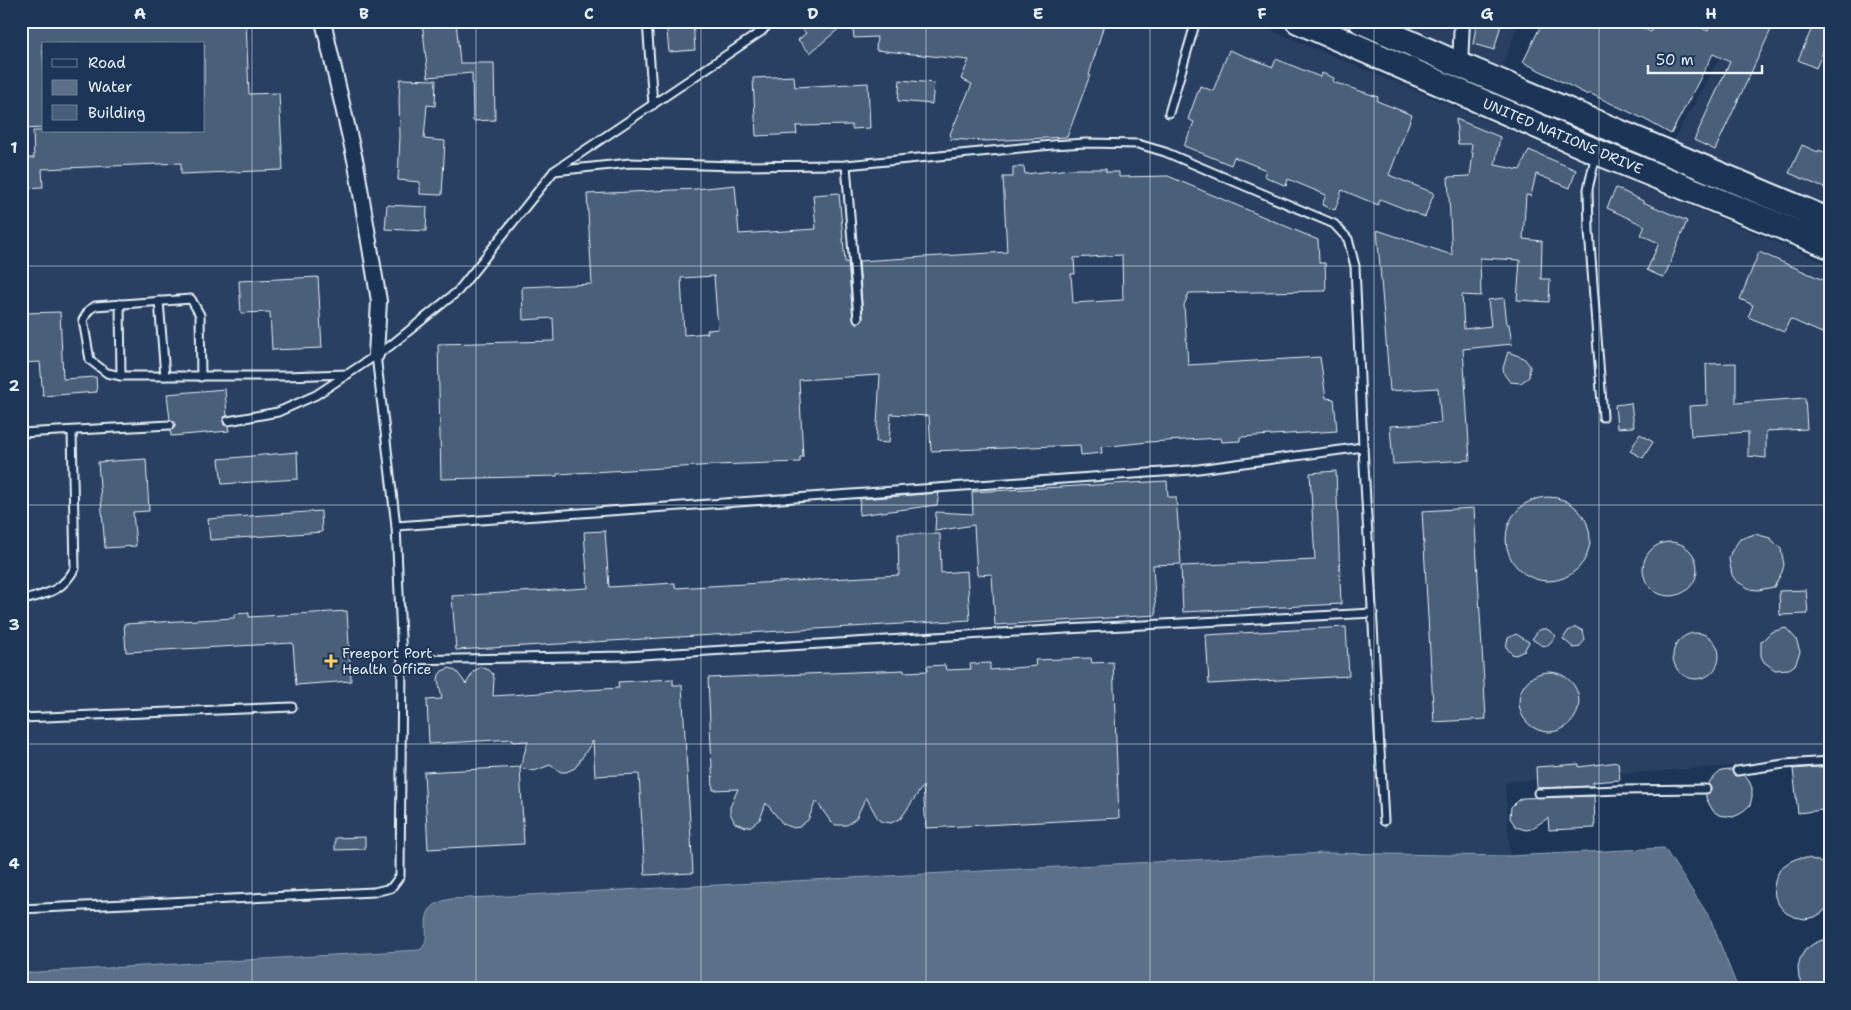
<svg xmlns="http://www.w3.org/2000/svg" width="1851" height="1010" viewBox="0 0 1851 1010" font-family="'Shantell Sans',sans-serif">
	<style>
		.built { fill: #2a4162; fill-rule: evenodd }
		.water { fill: #5d7089; stroke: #95a4b5 }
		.building { fill: #495e7a; stroke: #e8f1f8; fill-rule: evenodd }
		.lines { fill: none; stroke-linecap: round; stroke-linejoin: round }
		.service-casing { stroke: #e8f1f8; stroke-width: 11 }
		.minor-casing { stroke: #e8f1f8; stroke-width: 18 }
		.trunk-casing { stroke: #e8f1f8; stroke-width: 28 }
		.service { stroke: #1d3557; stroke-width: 7 }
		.minor { stroke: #1d3557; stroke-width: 14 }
		.trunk { stroke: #1d3557; stroke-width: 24 }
		.grid { fill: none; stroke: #e8f1f8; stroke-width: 1; stroke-opacity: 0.55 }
		.poi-dot { fill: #ffd166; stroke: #1d3557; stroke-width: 2 }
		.labels { text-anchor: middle; stroke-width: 4; stroke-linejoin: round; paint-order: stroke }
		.street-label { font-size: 14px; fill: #e8f1f8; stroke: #1d3557 }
		.poi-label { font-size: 14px; fill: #e8f1f8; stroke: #1d3557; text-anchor: start }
		.neatline { fill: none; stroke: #e8f1f8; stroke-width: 2 }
		.grid-label { font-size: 16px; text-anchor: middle; font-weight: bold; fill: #e8f1f8 }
	</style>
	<rect width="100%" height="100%" fill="#1d3557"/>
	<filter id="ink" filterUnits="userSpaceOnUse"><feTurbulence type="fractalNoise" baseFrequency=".02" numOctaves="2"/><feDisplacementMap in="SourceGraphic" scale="10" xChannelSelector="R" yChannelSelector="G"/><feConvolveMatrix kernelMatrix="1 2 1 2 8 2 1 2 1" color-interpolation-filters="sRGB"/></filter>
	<g filter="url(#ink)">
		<g class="built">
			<path d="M21,21H1250L1830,265V759L1505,782L1510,856L1325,853L451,899L443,901L432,906L427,915L425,943L420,950L21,973ZM44,44H204V131H44Z"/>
			<path d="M1392,21H1519L1501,70Z"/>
			<path d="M1740,21H1830V218L1671,145Z"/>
		</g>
		<path class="water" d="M1664,848L1710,918L1738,989H21V973L420,950C437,936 409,907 451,899L1325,853L1510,856Z"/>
		<g class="building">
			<path d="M21,21L41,23L246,21L249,94L279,93L283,170L181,174V163L42,169L43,187L21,188V158H34L33,131H204V44H42L44,68V128L21,129Z"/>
			<path d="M422,21H456L460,63H494L495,120L473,121L472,73L428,77Z"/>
			<path d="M666,21H693L695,50L669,52Z"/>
			<path d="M810,21H848L810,53L798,40L806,33L801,28Z"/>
			<path d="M852,21H1105L1089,75H1090L1067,137L985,141L950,139L951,135L950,134L972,84L961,79L969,60L876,50L877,37L854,38Z"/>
			<path d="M1477,21H1502L1494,50L1473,44Z"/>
			<path d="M1543,21H1629L1651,32L1656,21H1687L1708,31L1711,21H1775L1715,150L1694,140L1730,62L1713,54L1671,134L1644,119L1589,93L1588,95L1523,62Z"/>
			<path d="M1815,21H1830V34L1816,68L1798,60Z"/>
			<path d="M1229,50L1273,67L1276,59L1320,77L1322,73L1334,78L1333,82L1378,97L1377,101L1412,115L1389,175L1434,193L1425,217L1380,199L1378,205L1342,190L1335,210L1322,205L1326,195L1288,179L1286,186L1264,176L1266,170L1234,157L1231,165L1184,146L1194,122L1188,119L1200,86L1213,91Z"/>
			<path d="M794,76L795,87L868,83L870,128L852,129V125L796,126L797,134L756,136L753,78Z"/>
			<path d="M400,79L436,80L435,106L427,105L424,139L445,141L442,195L420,194V182L398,180L400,136L399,101Z"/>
			<path d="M900,80L934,83L932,104L898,101Z"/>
			<path d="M1456,119L1500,137L1495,165L1520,170L1529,150L1576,170L1570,188L1536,174L1531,196L1526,195L1523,239L1542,241L1541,279H1550L1549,302L1517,300L1520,260L1480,258L1481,296L1462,295L1464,329L1491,326L1488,300L1504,298L1507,324H1509L1512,344L1463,349L1470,460L1393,464L1390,426L1441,423L1438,388L1390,391L1377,230L1452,255L1448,177L1470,176L1473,153L1471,152L1472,144H1458Z"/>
			<path d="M1802,145L1818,152L1819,150L1830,155V174L1824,188L1789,173Z"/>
			<path d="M1013,167H1024L1025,174L1070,169H1106V172H1119V177L1168,176L1318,240L1319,263H1325L1326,291L1189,293L1184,305L1188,365L1320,357L1326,398L1334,399L1337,431L1240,437V441L1222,442L1221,438L1148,442L1101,447L1102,453L1081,455L1080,445L931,451L929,416L891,414L889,443L876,442L880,375L799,380L803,457H800V462L716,465L557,474V476L441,479L438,344L554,341L553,318L523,320L522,287L592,284L587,194L696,189L735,185L739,234L816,229L813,195L839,193L845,262H848L853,318L854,321L858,323L861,322L863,318L859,261L1007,252L1003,177H1013ZM1122,255L1123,300L1073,303L1071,274H1075L1074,258ZM714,276L718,329L707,330L708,333L684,335L681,278Z"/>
			<path d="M1616,188L1643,201V202L1687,221L1664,278L1647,270L1659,243L1641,235L1645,226L1607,208Z"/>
			<path d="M387,205L427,207L426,231L385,229Z"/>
			<path d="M1759,252L1830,283V316L1822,333L1790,319L1784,332L1748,317L1753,305L1740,299Z"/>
			<path d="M318,277L322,348L272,350L270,312L241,313L239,281Z"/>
			<path d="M60,312L63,379L96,377L97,392L43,396L40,362L21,363V317H26L25,313Z"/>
			<path d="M1508,352L1524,358L1530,366L1529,377L1521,383L1510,382L1504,374L1503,368Z"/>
			<path d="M1736,363V403L1805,398L1807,429L1766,431V458L1748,456V432L1691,436L1689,406L1707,405L1706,364Z"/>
			<path d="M225,389L227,416L224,417L223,421L224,425L228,426L229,431L171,436L170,430L174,428L175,424L173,421L170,420L167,394Z"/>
			<path d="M1631,403L1634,427L1617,428L1615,405Z"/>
			<path d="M1640,434L1653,442L1643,458L1630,451Z"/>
			<path d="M297,452L298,479L222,484L219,459Z"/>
			<path d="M146,459L149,511L133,512L136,546L105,548L98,462Z"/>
			<path d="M1336,471L1341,604L1183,612L1181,566L1315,560L1310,473Z"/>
			<path d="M1167,481L1168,497H1176L1181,564L1153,565L1156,615L995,625L992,574L977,575L974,525L935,531L936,512L973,514L972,492Z"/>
			<path d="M939,493L937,505L859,515L860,499Z"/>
			<circle cx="1548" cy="539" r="42"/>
			<path d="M1474,508L1486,719L1434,722L1422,511Z"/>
			<path d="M321,511L322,532L210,540L208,519Z"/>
			<path d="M605,531L609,587L675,583V588L899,575L898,534H940L941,573L967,571L970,620L456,650L452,596L588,588L584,532Z"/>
			<path d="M1755,534L1770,538L1781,549L1784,565L1782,572L1774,587L1758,590L1750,589L1736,581L1732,575L1729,559L1731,552L1740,539Z"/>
			<circle cx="1670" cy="569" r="27"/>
			<path d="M1806,590L1808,614L1780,615L1779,591Z"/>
			<path d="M347,611L351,681L296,685L293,643L126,652L124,624L234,618V614L249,613V617Z"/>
			<path d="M1346,627L1349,676L1209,684L1206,635Z"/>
			<path d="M1576,627L1583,631L1585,640L1579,647L1574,648L1563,639L1568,631Z"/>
			<path d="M1786,628L1796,639L1800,652L1795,665L1789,669L1775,670L1764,662L1761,656V642L1771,632Z"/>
			<path d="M1542,629H1547L1556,636L1549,644L1546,646L1541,645L1532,639L1538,631Z"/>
			<circle cx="1696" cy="656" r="23"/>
			<path d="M1516,634L1529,642L1524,651L1516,655L1512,654L1506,647L1508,638Z"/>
			<path d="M1091,658L1092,663L1113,662L1119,818L926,828L923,786L901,818L891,823L880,821L877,817L866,797L856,818L847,825H836L831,822L816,801L808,820L799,827L794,828L783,824L766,803L760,819L751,826L746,827L735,823L730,813V807L738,789L713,790L708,678L904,670V672L928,671L927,666L945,665L946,670L971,669L970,664L990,663V670L1036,666L1035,660Z"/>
			<path d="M481,667L489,670L493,674L494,679L493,696L619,688L618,682L673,679V685H682L693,873L645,875L639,774L595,776L593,741L575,768L566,772H561L550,765L534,771L520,768L528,741L513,742V739L429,744L427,700L442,699L438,680L439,675L442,671L450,668L457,672L466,684L474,671Z"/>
			<circle cx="1549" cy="702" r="30"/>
			<path d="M1618,762L1620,780L1593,782V786L1537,788L1536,767L1579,764V767Z"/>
			<path d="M1830,766V809L1798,813L1793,769Z"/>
			<path d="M520,767L524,844L428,849L424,772Z"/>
			<path d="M1729,770H1732L1733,774L1736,776L1744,775L1749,781L1752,788V797L1750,805L1740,814L1733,817L1719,815L1713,811L1706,798V794L1709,793L1711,789L1708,784L1709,782L1721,771Z"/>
			<path d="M1594,796L1595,828L1549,830L1548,818L1531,829L1526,830L1516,827L1510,818L1511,807L1518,800L1523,798Z"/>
			<path d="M365,837V849L335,850V838Z"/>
			<path d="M1798,858H1808L1818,861L1826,867L1830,873V904L1823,912L1815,917L1805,919L1795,917L1786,913L1779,905L1775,897L1774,887L1776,877L1781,868L1789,862Z"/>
			<path d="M1822,940H1830V989H1804L1799,978L1798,968L1800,959L1805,950L1813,944Z"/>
		</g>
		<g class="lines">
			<defs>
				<g id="service">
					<path d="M647,21L653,105"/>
					<path d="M324,24L336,21"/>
					<path d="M1169,113L1196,21"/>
					<path d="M1596,154L1588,189L1589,231L1603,417"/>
					<path d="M846,165L858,318"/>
					<path d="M554,171L630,163L737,166L846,165L1052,145L1086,143L1138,144L1165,152L1334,224L1348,239L1355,266L1363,447L1384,821"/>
					<path d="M159,301L165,376"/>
					<path d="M120,304L121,376"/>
					<path d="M201,377L200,315L191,299L95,306L89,310L83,320L90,360L107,373L121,376H285L348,374"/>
					<path d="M228,421L278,412L316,395L390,346L458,291L554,171L762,31L771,21"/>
					<path d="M21,433L170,425"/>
					<path d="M396,526L1191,470L1363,447"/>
					<path d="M21,601C47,593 61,593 75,568L72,431"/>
					<path d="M402,660L626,656L1066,629L1373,613"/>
					<path d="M21,718L292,707"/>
					<path d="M1737,771L1784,764L1830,761"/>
					<path d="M1538,793L1620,790L1706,789"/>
					<path d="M21,909L374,892L391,888L400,876L402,660L396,526L376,355"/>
				</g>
				<g id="minor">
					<path d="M323,21L356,164L379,301L376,355"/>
					<path d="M1460,65L1462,21"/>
				</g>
				<g id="trunk">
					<path d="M1298,21L1597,152L1830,246"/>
					<path d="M1361,21L1460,65L1830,221"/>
				</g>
			</defs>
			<use href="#service" class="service-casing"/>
			<use href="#minor" class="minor-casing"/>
			<use href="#trunk" class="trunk-casing"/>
			<use href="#service" class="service"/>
			<use href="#minor" class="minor"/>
			<use href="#trunk" class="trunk"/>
		</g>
	</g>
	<path class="grid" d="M252,21V989M476,21V989M701,21V989M926,21V989M1150,21V989M1374,21V989M1599,21V989M21,266H1830M21,505H1830M21,744H1830"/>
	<path class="poi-dot" d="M328.5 653.5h5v5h5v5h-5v5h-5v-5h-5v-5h5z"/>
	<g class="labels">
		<g class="street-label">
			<text transform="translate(1563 136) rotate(23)" y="5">UNITED NATIONS DRIVE</text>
		</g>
		<g class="poi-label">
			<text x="342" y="658">Freeport Port<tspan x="342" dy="16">Health Office</tspan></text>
		</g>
	</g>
	<rect width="1851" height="1010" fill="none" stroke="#1d3557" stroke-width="55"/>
	<rect x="42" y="42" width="162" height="90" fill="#1d3557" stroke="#6e8097"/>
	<rect x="52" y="59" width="25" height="8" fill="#1d3557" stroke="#6e8097"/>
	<text x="88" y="68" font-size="15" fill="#e8f1f8">Road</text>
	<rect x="52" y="80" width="25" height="15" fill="#5d7089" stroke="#6e8097"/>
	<text x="88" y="92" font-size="15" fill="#e8f1f8">Water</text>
	<rect x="52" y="105" width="25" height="15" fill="#495e7a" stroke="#6e8097"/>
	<text x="88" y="118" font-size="15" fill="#e8f1f8">Building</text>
	<path d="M1648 65v8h114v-8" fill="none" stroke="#e8f1f8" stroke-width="2.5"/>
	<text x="1656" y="65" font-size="15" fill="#e8f1f8" stroke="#1d3557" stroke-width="4" paint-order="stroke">50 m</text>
	<rect x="28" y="28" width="1796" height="954" class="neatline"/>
	<g class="grid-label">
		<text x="140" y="19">A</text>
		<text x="364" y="19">B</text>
		<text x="589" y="19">C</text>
		<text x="813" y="19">D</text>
		<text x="1038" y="19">E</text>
		<text x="1262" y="19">F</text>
		<text x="1487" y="19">G</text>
		<text x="1711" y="19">H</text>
		<text x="14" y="153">1</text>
		<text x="14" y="391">2</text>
		<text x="14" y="630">3</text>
		<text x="14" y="869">4</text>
	</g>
</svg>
